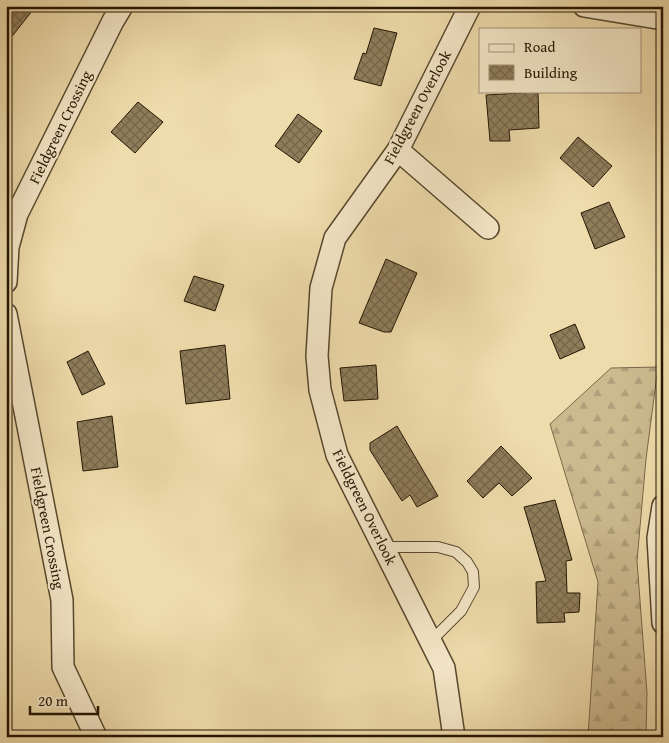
<svg xmlns="http://www.w3.org/2000/svg" width="669" height="743" viewBox="0 0 669 743" font-family="'Gentium Book Plus',serif">
<defs>
<pattern id="forest-firs" width="22" height="20" patternUnits="userSpaceOnUse" patternTransform="scale(1.25)"><rect width="22" height="20" fill="#ccba8f"/><path d="M5 1l3.5 6h-7zM16 11l3.5 6h-7z" fill="#af9f7a"/></pattern>
<pattern id="building-cross-hatch" width="8" height="8" patternUnits="userSpaceOnUse" patternTransform="scale(1.25)"><rect width="8" height="8" fill="#8e7d5b"/><path d="M0 0l8 8M0 8l8-8" fill="none" stroke="#746549"/></pattern>
</defs>
<rect width="100%" height="100%" fill="#efdcac"/>
<filter id="stains"><feTurbulence type="fractalNoise" baseFrequency=".004" numOctaves="4"/><feColorMatrix values="0 0 0 0 .2 0 0 0 0 .09 0 0 0 0 .02 0 0 0 .5 -.17"/></filter>
<radialGradient id="worn" r=".72"><stop offset=".6" stop-color="#630" stop-opacity="0"/><stop offset="1" stop-color="#630" stop-opacity=".3"/></radialGradient>
<path fill="url(#forest-firs)" stroke="#786849" d="M658,367L646,459L637,561L647,693L646,737H588L598,582L550,424L611,368Z"/>
<g fill="url(#building-cross-hatch)" stroke="#241603">
<path d="M6,6H36L6,44Z"/>
<path d="M374,28L397,33L381,86L354,79L363,53L366,54Z"/>
<path d="M538,92L539,128L509,130L510,141H490L486,95Z"/>
<path d="M138,102L163,122L135,153L111,132Z"/>
<path d="M298,114L322,131L299,163L275,146Z"/>
<path d="M578,137L612,166L593,187L560,158Z"/>
<path d="M609,202L625,237L595,249L581,213Z"/>
<path d="M386,259L417,273L391,332H384L359,323Z"/>
<path d="M194,276L224,285L215,311L184,301Z"/>
<path d="M575,324L585,348L560,359L550,335Z"/>
<path d="M225,345L230,399L186,404L180,351Z"/>
<path d="M88,351L105,384L82,395L67,362Z"/>
<path d="M376,365L378,399L344,401L340,368Z"/>
<path d="M112,416L118,467L83,471L77,422Z"/>
<path d="M397,426L438,496L417,507L410,495L402,501L370,450V443Z"/>
<path d="M501,446L532,478L512,496L499,483L483,498L467,481Z"/>
<path d="M555,500L572,560L566,561L567,593H580L579,612L564,613L565,622L537,623L536,582L546,581L524,507Z"/>
</g>
<g fill="none" stroke-linecap="round" stroke-linejoin="round">
<defs>
<path id="service" d="M383,547H438L456,552L467,562L473,572L474,587L461,611L431,641"/>
<g id="minor">
<path d="M584,6L663,19"/>
<path d="M398,150L488,228"/>
<path d="M6,282L8,247L17,214L113,21L122,6"/>
<path d="M6,314L62,600L63,667L96,737"/>
<path d="M663,506L658,538L663,623"/>
<path d="M454,737L444,668L337,455L320,390L317,356L321,288L335,238L398,150L470,6"/>
</g>
</defs>
<use href="#service" stroke="#57482d" stroke-width="12"/>
<use href="#minor" stroke="#57482d" stroke-width="24"/>
<use href="#service" stroke="#f5e8c9" stroke-width="10"/>
<use href="#minor" stroke="#f5e8c9" stroke-width="21"/>
</g>
<g text-anchor="middle" dominant-baseline="central" stroke-width="4.5" stroke-linejoin="round" paint-order="stroke">
<g font-size="15" fill="#241603" stroke="#f5e8c9">
<text transform="translate(417 107) rotate(-62)">Fieldgreen Overlook</text>
<text transform="translate(60 127) rotate(-64)">Fieldgreen Crossing</text>
<text transform="translate(365 507) rotate(64)">Fieldgreen Overlook</text>
<text transform="translate(48 528) rotate(79)">Fieldgreen Crossing</text>
</g>
</g>
<rect width="669" height="743" fill="none" stroke="#efdcac" stroke-width="25"/>
<rect x="8" y="8" width="654" height="728" fill="none" stroke="#241603" stroke-width="2.5"/>
<rect x="12" y="12" width="644" height="718" fill="none" stroke="#241603"/>
<rect x="479" y="28" width="162" height="65" fill="#f5e8c9" stroke="#a1947a"/>
<rect x="489" y="44" width="25" height="8" fill="#f5e8c9" stroke="#a1947a"/>
<text x="524" y="52" font-size="15" fill="#241603">Road</text>
<rect x="489" y="65" width="25" height="15" fill="url(#building-cross-hatch)" stroke="#a1947a"/>
<text x="524" y="78" font-size="15" fill="#241603">Building</text>
<path d="M30 706v8h68v-8" fill="none" stroke="#241603" stroke-width="2.5"/>
<text x="38" y="706" font-size="15" fill="#241603" stroke="#f5e8c9" stroke-width="4" paint-order="stroke">20 m</text>
<rect width="100%" height="100%" filter="url(#stains)"/>
<rect width="100%" height="100%" fill="url(#worn)"/>
</svg>
